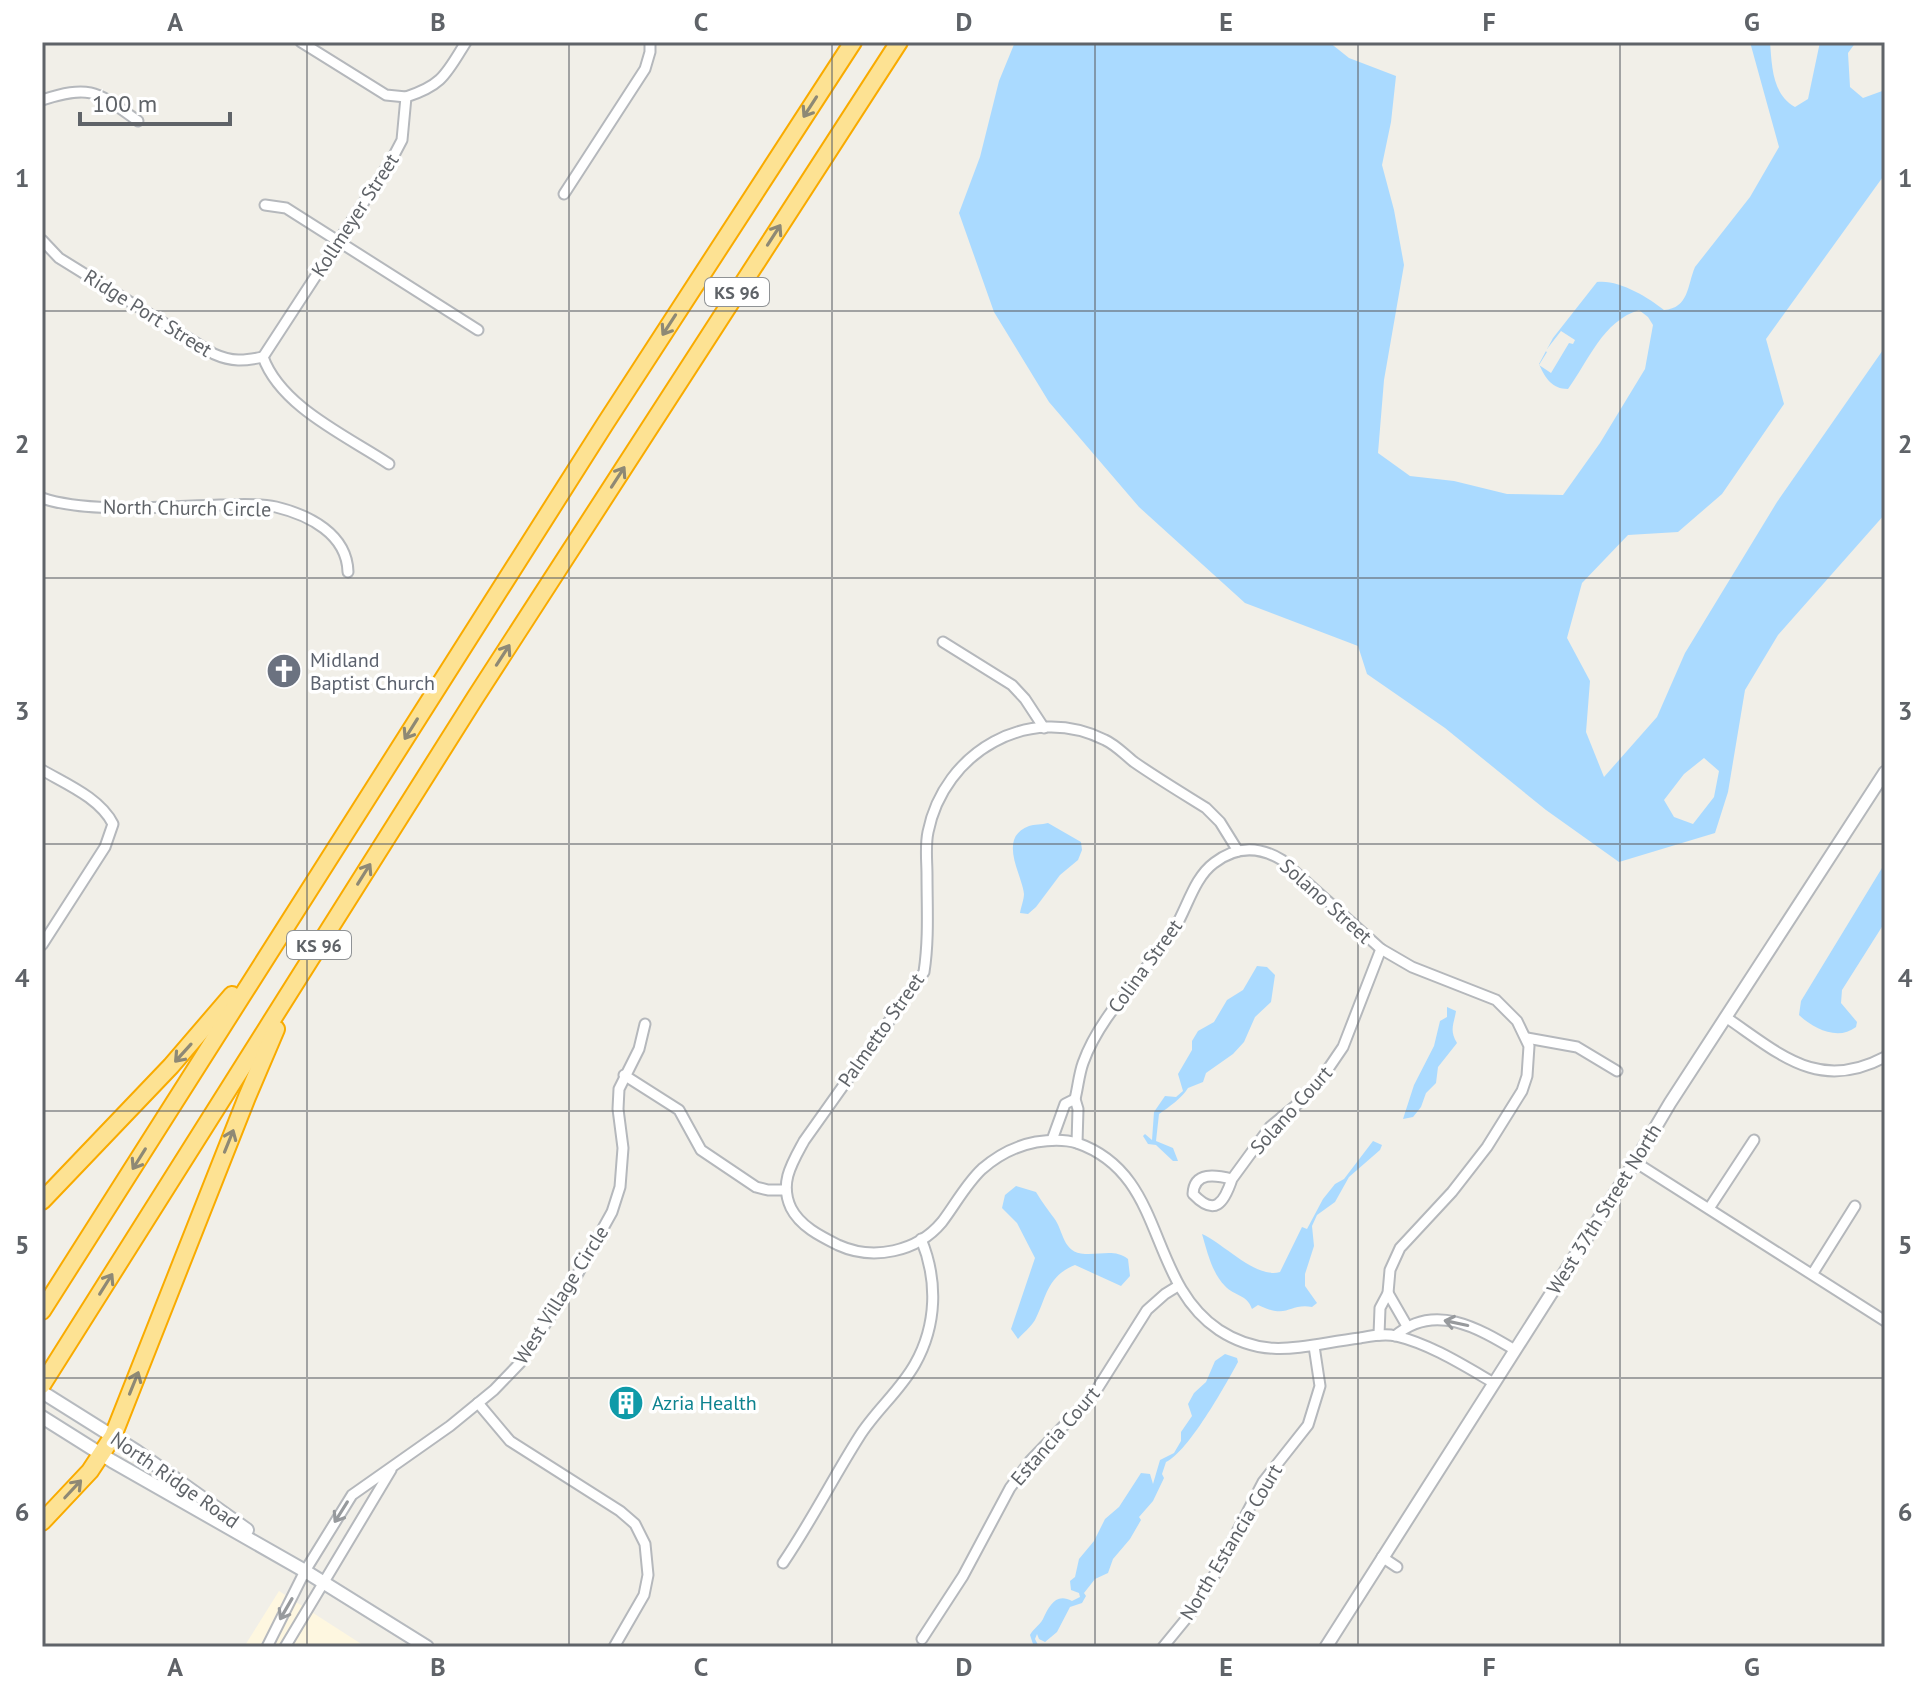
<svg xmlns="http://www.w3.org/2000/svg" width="1927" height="1689" viewBox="0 0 1927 1689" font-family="'PT Sans',sans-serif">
<rect width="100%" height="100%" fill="#f1efe8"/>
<path fill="#fef7e0" d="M279,1591L366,1647H244Z"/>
<g fill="#aadaff" fill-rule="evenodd">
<path d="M1015,42H1329L1349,58L1396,76L1391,122L1382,165L1394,210L1404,265L1384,380L1378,453L1410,476L1454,481L1507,494L1563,495L1600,443L1645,369L1653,325L1648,317L1639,310C1603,321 1589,360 1568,389C1552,389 1545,378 1539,364L1553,338L1597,282C1618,279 1648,297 1664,310C1689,308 1687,286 1695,267L1750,197L1779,147L1750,42H1770C1772,66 1772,94 1795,107L1808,99L1820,42H1856L1848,53L1850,87L1863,98L1885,90V174L1766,339L1784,404L1722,494L1678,532L1628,535L1582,583L1567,638L1590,681L1586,732L1604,777L1657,717L1685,653L1777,502L1885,347V514L1778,635L1745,690L1728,792L1715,833L1619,862L1546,810L1445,728L1367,674L1358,646L1245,603L1139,507L1049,402L994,312L959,213L980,157L999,81ZM1704,758L1719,771L1714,797L1693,824L1674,817L1664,800L1684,774Z"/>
<path d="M1048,823L1081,842L1082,850L1078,860L1060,875L1036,907L1028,914L1020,913C1021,907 1024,899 1024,894C1022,874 997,838 1029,826C1034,824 1042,825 1048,823Z"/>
<path d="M1885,863V922L1842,990L1841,1003L1857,1022L1856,1027C1838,1041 1814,1029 1799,1015L1801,1001Z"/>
<path d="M1257,966L1267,967L1275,975L1271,1002L1255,1017L1244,1042L1233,1054L1206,1073L1203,1082L1188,1088C1182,1098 1169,1107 1159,1114L1156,1141L1173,1148L1178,1161H1173L1156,1145L1148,1144L1143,1136L1145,1134L1152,1140L1154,1112L1165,1096L1176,1097L1183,1091L1178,1074L1192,1050V1041L1198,1031L1214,1022L1227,1000L1243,990Z"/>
<path d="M1447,1007L1456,1011C1454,1024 1449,1030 1457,1043L1438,1067L1436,1083L1426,1093L1421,1107L1413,1117L1403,1119L1414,1085L1434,1046L1440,1021L1447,1017Z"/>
<path d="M1373,1141L1382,1145L1380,1150L1349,1177L1335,1202L1317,1215L1312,1226L1314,1246L1305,1274V1286L1317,1303L1312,1307C1288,1303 1289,1320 1258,1305L1252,1309C1247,1294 1234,1296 1225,1286C1212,1273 1207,1251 1202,1234C1223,1243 1256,1279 1280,1272L1302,1227L1307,1229L1323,1199L1335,1184L1344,1179Z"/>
<path d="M1016,1186L1036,1192C1042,1202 1048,1210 1054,1218C1064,1231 1062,1253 1085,1254C1101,1255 1115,1249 1128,1259L1130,1276L1121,1286L1075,1265C1046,1277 1047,1297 1035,1320C1031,1327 1023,1333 1018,1339L1011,1329L1035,1258L1017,1223L1002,1208L1005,1195Z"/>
<path d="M1225,1354L1237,1358L1238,1362C1225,1386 1188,1452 1166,1462L1162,1474L1164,1478L1153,1501L1139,1517L1141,1520L1130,1539L1113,1559L1108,1573L1095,1579L1084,1593L1086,1596L1082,1603L1070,1607L1057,1632L1045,1642L1039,1639L1037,1634L1035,1639L1039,1647H1034L1030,1635C1034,1628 1039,1626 1043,1619C1049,1606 1056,1592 1072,1601L1080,1597L1079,1593L1071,1590L1070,1581L1075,1577L1079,1559L1094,1541L1105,1519L1119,1507L1141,1473L1150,1474L1153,1484L1160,1460L1174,1453L1181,1441V1432L1192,1416L1188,1404L1194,1393L1206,1382L1215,1361Z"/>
</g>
<path fill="#f1efe8" d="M1561,331L1575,340L1573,344L1569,343L1551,373L1539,365L1547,352L1542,349H1547Z"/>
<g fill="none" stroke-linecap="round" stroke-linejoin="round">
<defs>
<g id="minor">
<path d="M301,42L386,95L406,97"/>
<path d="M42,100C92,84 97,92 138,121"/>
<path d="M564,194L645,69L650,52V42"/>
<path d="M265,205L286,208L478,330"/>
<path d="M42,240L59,258L214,354C232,362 244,361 263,357"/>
<path d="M263,357L392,159L402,140L406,97C443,85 446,74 466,42"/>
<path d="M263,357C281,407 347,436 389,464"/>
<path d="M42,498C88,514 170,506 220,505C239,505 258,503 276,507C309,515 347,534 348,572"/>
<path d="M943,642L1012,685L1025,699L1044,728"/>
<path d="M42,770C66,784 100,798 113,824L105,847L42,945"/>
<path d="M1238,851L1220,822L1206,808C1182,793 1157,778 1134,762C1125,755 1116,745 1105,740C1029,702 944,752 928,832C925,846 927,861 927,875C927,908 929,939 924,972L804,1141C792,1163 779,1183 791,1208C800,1226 820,1236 838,1245C873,1261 917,1252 942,1222C955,1205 966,1184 982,1169C998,1155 1015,1146 1036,1142C1049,1140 1064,1139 1077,1143C1167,1174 1146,1281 1219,1330C1268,1362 1307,1344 1360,1338C1371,1336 1384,1333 1396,1336C1430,1344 1463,1365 1494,1383"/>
<path d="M1727,1018C1781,1055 1819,1092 1885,1057"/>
<path d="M1527,1038L1577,1047L1617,1071"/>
<path d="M624,1075L679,1110L701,1150L756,1187L768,1190H786"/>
<path d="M1075,1099C1078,1087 1079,1074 1083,1063C1102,1010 1148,973 1176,926C1188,905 1195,877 1214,863C1236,846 1259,846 1282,860L1381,949L1412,967L1496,1000L1517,1021L1529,1046L1527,1076L1522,1091L1487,1147L1452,1192L1400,1248L1390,1270L1388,1293L1380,1308L1379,1335"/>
<path d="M1052,1140L1065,1104L1075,1099L1078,1109L1077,1143"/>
<path d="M1635,1162L1885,1321"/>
<path d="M1232,1179C1224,1203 1215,1217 1193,1194C1194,1171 1216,1175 1232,1179L1270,1127L1300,1102L1326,1072L1343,1047L1381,949"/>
<path d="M1710,1207L1754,1140"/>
<path d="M1813,1273L1855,1206"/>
<path d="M1388,1293L1407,1326"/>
<path d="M1395,1336C1434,1302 1478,1328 1515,1350"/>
<path d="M478,1403L510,1441L620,1511L635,1524L645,1544L648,1575L644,1595L614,1647"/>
<path d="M1382,1557L1397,1567"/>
<path d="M783,1563C811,1522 833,1478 859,1437C875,1411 900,1391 915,1364C937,1325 938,1280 921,1239"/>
<path d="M922,1639L963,1576L1010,1488L1030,1461L1094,1394L1147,1310L1165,1294L1178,1286"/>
<path d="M267,1647L305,1571L352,1495L450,1426L494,1390L520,1363L576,1277L612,1212L620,1187L623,1148L618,1109L619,1089L639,1049L645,1024"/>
<path d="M285,1647L391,1470"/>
<path d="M1163,1647L1190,1614L1215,1574L1263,1482L1308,1425L1320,1386L1314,1346"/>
</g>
<path id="tertiary" d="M1326,1647L1635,1162L1670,1103L1885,772"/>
<g id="secondary">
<path d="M42,1392L136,1451L247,1530"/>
<path d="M42,1417L112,1461L305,1571L427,1647"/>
</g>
<g id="motorway">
<path d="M42,1201L171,1066L232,995"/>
<path d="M42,1311L605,424L853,42"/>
<path d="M42,1385L475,698L899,42"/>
<path d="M42,1522L90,1471L113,1436L247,1097L276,1029"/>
</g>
</defs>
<use href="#minor" stroke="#b5b8bc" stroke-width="13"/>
<use href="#tertiary" stroke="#b5b8bc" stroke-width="15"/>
<use href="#secondary" stroke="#b6babf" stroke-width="16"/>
<use href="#motorway" stroke="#f9ab00" stroke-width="20"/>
<use href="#minor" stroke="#fff" stroke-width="9"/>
<use href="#tertiary" stroke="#fff" stroke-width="11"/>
<use href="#secondary" stroke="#fff" stroke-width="12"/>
<use href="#motorway" stroke="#fde293" stroke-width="16"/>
</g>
<defs><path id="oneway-shaft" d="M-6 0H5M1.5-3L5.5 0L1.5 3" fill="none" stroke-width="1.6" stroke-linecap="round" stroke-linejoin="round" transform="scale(2)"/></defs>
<g stroke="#8e8975">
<use href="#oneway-shaft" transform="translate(810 107) rotate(123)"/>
<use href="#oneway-shaft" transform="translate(774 235) rotate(-57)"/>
<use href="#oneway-shaft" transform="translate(669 325) rotate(123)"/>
<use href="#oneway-shaft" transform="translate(618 477) rotate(-57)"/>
<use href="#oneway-shaft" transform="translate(503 655) rotate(-57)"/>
<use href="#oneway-shaft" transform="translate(411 729) rotate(122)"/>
<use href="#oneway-shaft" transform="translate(364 874) rotate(-58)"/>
<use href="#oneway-shaft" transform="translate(183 1053) rotate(132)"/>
<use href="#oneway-shaft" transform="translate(229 1141) rotate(-68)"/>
<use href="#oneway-shaft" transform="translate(139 1159) rotate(122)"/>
<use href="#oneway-shaft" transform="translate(106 1284) rotate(-58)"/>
<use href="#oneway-shaft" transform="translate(134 1383) rotate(-68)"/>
<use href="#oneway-shaft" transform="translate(73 1489) rotate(-47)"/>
</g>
<g stroke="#979a9d">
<use href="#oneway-shaft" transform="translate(1456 1323) rotate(-168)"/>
<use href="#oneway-shaft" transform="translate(341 1512) rotate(122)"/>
<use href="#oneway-shaft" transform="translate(286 1609) rotate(120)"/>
</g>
<path fill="none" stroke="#5f6368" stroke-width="2" stroke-opacity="0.55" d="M307,42V1647M569,42V1647M832,42V1647M1095,42V1647M1358,42V1647M1620,42V1647M42,311H1885M42,578H1885M42,844H1885M42,1111H1885M42,1378H1885"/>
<defs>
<symbol id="church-disc" viewBox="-11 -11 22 22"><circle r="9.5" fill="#6b7280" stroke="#fff"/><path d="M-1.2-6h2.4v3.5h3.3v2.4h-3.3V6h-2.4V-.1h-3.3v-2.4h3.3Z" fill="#fff"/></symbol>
<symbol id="building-disc" viewBox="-11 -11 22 22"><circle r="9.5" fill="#0f9aa8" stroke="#fff"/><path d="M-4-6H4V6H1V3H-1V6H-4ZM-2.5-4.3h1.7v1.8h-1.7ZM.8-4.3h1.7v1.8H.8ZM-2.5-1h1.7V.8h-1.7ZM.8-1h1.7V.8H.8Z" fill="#fff"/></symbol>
</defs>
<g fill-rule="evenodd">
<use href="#church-disc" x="264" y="651" width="40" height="40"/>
<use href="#building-disc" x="606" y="1383" width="40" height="40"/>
</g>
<g text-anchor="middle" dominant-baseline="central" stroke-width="7" stroke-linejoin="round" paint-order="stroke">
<g fill="#fff" stroke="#8f9295" stroke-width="2">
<rect x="705" y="278" width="64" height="28" rx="6"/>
<rect x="287" y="931" width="64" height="28" rx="6"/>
</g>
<g font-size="18" font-weight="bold" fill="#5f6368">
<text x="737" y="292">KS 96</text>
<text x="319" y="945">KS 96</text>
</g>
<g font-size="20" fill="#5f6368" stroke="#fff">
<text transform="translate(355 215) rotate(-57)">Kollmeyer Street</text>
<text transform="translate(148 313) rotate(32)">Ridge Port Street</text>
<text transform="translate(187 508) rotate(1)">North Church Circle</text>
<text transform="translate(1326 901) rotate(42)">Solano Street</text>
<text transform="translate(1145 966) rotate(-54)">Colina Street</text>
<text transform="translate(881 1030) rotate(-55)">Palmetto Street</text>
<text transform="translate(1291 1110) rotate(-48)">Solano Court</text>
<text transform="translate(1604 1209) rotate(-58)">West 37th Street North</text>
<text transform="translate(561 1295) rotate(-58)">West Village Circle</text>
<text transform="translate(1055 1436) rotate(-49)">Estancia Court</text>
<text transform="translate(175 1480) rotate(35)">North Ridge Road</text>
<text transform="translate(1231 1542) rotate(-59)">North Estancia Court</text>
</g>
<g font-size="20" fill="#5b616d" stroke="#fff" text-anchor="start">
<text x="310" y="660">Midland<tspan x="310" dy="23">Baptist Church</tspan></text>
</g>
<g font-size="20" fill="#0d838f" stroke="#fff" text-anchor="start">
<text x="652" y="1403">Azria Health</text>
</g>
</g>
<rect width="1927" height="1689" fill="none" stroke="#ffffff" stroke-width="88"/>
<path d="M80 112v12h150v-12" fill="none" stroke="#5f6368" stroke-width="4"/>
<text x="92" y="112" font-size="24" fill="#5f6368" stroke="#ffffff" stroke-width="6" paint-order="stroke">100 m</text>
<rect x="44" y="44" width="1839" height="1601" fill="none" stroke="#5f6368" stroke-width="3"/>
<g font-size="26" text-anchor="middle" font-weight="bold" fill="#5f6368">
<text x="175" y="31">A</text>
<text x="438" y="31">B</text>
<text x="701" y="31">C</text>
<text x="964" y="31">D</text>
<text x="1226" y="31">E</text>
<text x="1489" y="31">F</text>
<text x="1752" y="31">G</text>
<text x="22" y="187">1</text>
<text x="1905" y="187">1</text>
<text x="22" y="453">2</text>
<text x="1905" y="453">2</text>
<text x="22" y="720">3</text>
<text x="1905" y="720">3</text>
<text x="22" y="987">4</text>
<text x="1905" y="987">4</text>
<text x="22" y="1254">5</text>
<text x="1905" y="1254">5</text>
<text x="22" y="1521">6</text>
<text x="1905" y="1521">6</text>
<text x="175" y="1676">A</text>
<text x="438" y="1676">B</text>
<text x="701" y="1676">C</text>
<text x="964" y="1676">D</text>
<text x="1226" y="1676">E</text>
<text x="1489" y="1676">F</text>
<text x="1752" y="1676">G</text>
</g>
</svg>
